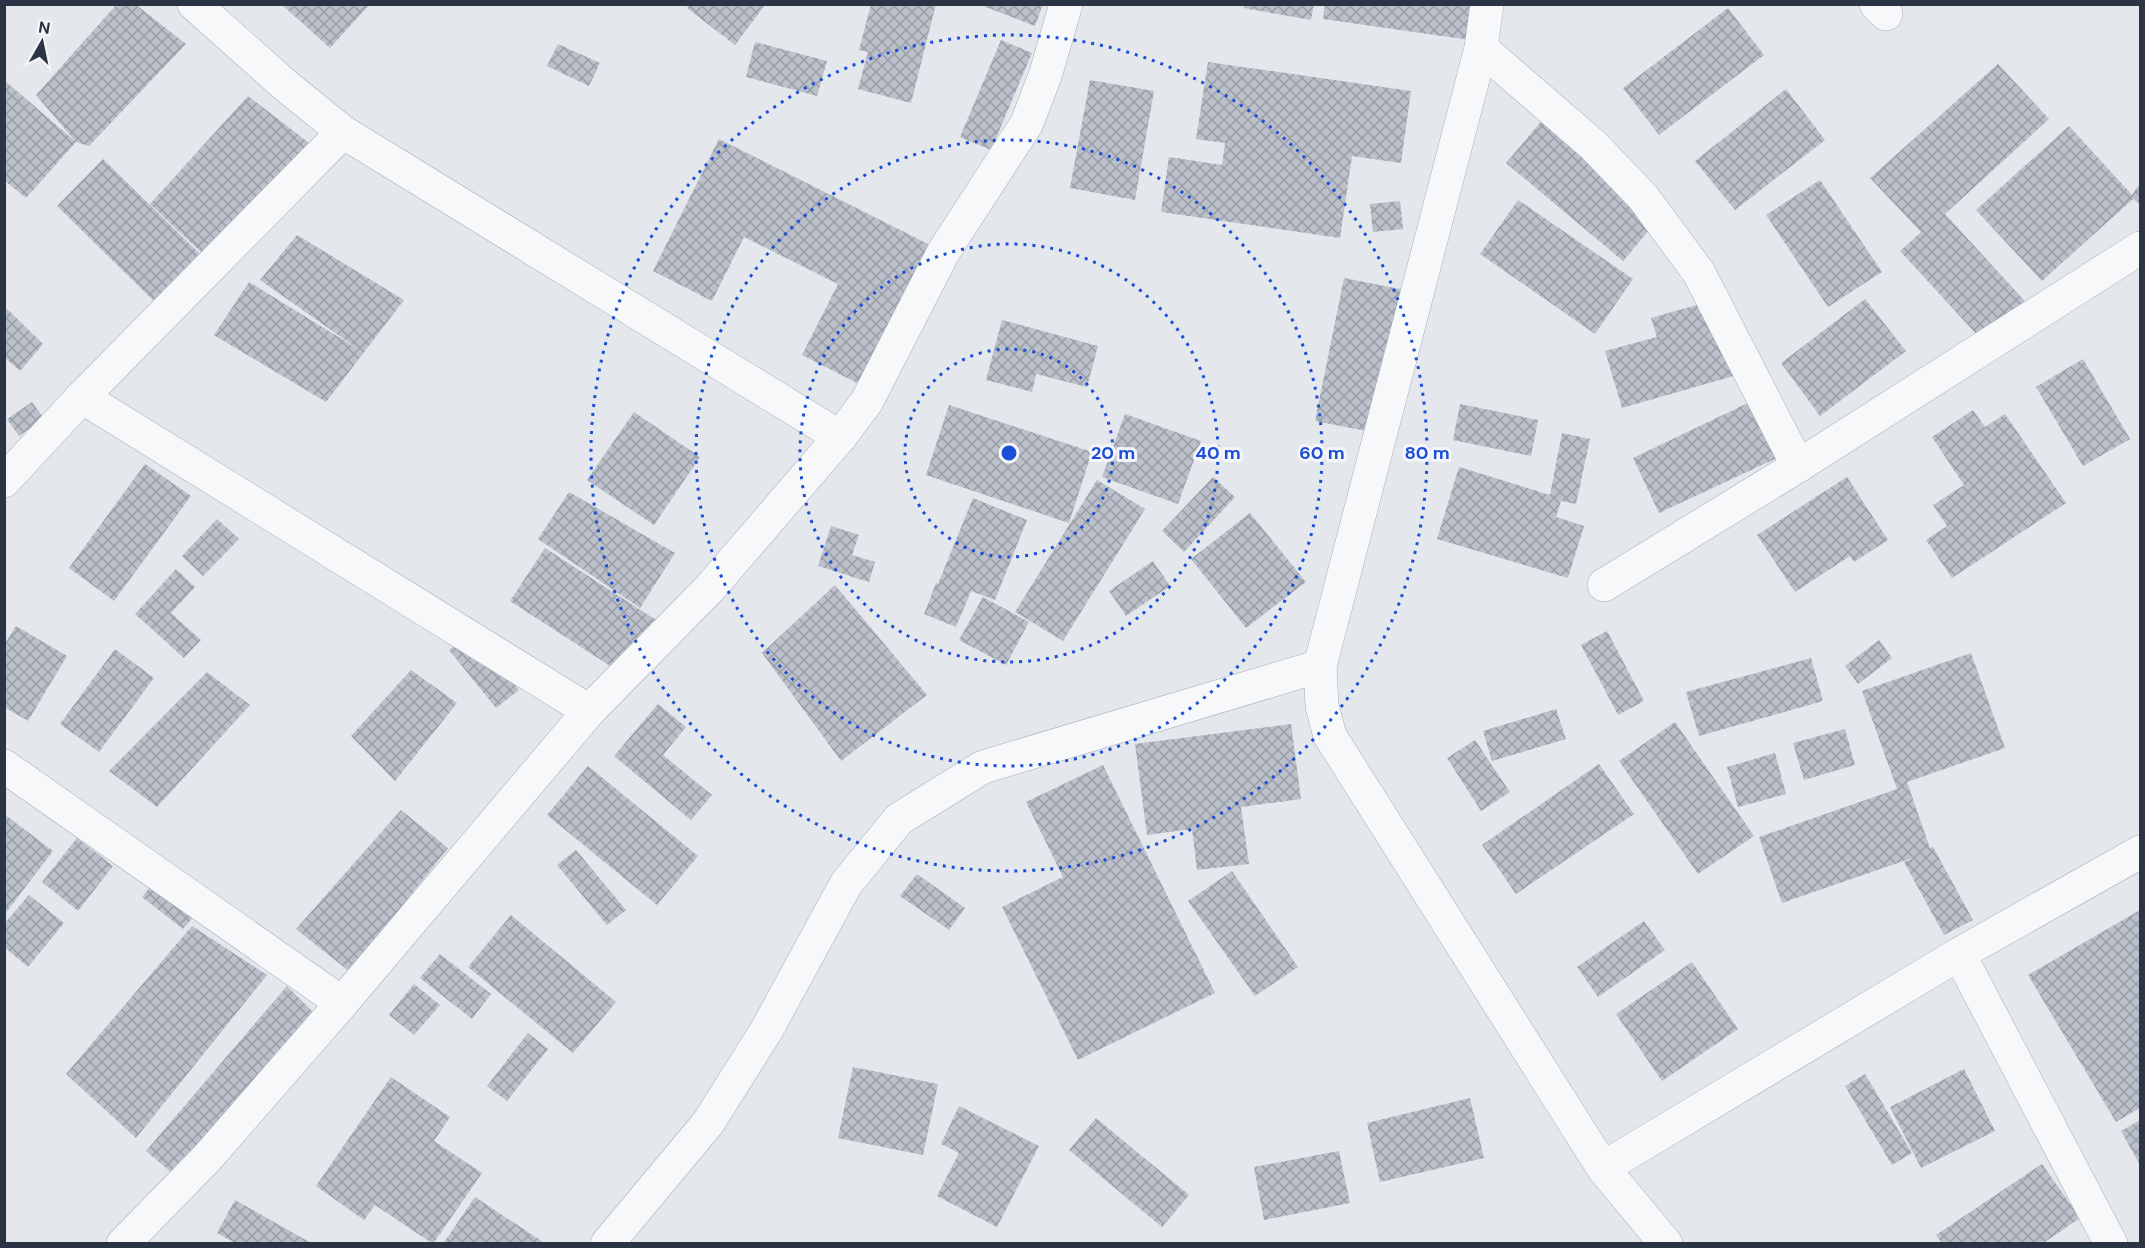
<svg xmlns="http://www.w3.org/2000/svg" width="2145" height="1248" viewBox="0 0 2145 1248" font-family="'DM Sans',sans-serif">
<defs>
<pattern id="building-cross-hatch" width="8" height="8" patternUnits="userSpaceOnUse" patternTransform="scale(1.5)"><rect width="8" height="8" fill="#bbc0ca"/><path d="M0 0l8 8M0 8l8-8" fill="none" stroke="#989da6"/></pattern>
</defs>
<rect width="100%" height="100%" fill="#e4e7ec"/>
<g fill="url(#building-cross-hatch)">
<path d="M117,4H135L186,44L89,146L76,142L26,198L4,180V80L76,142L36,95Z"/>
<path d="M281,4H370L330,48Z"/>
<path d="M871,4H936L911,103L858,89L868,52L859,50Z"/>
<path d="M978,4H1043L1035,26Z"/>
<path d="M1245,4H1314L1311,20L1244,8Z"/>
<path d="M1325,4H1482L1477,41L1323,19Z"/>
<path d="M690,5H765L735,45L687,8Z"/>
<path d="M1728,8L1764,55L1659,135L1623,88Z"/>
<path d="M1001,40L1032,53L991,150L960,137Z"/>
<path d="M755,42L827,61L817,96L746,77Z"/>
<path d="M558,44L600,63L589,86L547,66Z"/>
<path d="M1208,62L1411,91L1401,163L1352,156L1340,238L1161,212L1169,157L1222,165L1225,143L1196,139Z"/>
<path d="M1998,64L2049,119L1945,214L2035,312L1992,351L1900,251L1921,232L1870,178Z"/>
<path d="M1090,80L1154,91L1135,200L1070,188Z"/>
<path d="M1786,89L1825,140L1735,210L1695,161Z"/>
<path d="M248,96L309,143L203,254L150,204Z"/>
<path d="M1545,117L1662,215L1623,261L1506,163Z"/>
<path d="M2069,126L2132,195L2140,183V204L2133,199L2042,281L1976,210Z"/>
<path d="M719,139L938,249L867,388L802,355L838,284L744,237L712,301L653,271Z"/>
<path d="M103,159L205,259L159,306L57,206Z"/>
<path d="M1820,180L1882,272L1828,307L1766,215Z"/>
<path d="M1518,200L1633,279L1595,334L1480,254Z"/>
<path d="M1400,201L1403,229L1373,232L1370,204Z"/>
<path d="M297,235L404,300L326,402L214,335L249,282L358,349L260,280Z"/>
<path d="M1344,278L1410,291L1382,434L1315,421Z"/>
<path d="M1865,299L1906,351L1820,416L1781,363Z"/>
<path d="M1714,300L1737,375L1622,408L1605,351L1657,337L1651,318Z"/>
<path d="M4,306L43,344L20,371L4,357Z"/>
<path d="M1002,320L1098,346L1087,387L1036,374L1032,392L986,380Z"/>
<path d="M2083,359L2130,439L2083,466L2036,387Z"/>
<path d="M1752,401L1779,457L1659,513L1633,458Z"/>
<path d="M32,402L44,419L19,436L7,419Z"/>
<path d="M1460,404L1538,420L1531,456L1453,440Z"/>
<path d="M949,405L1092,452L1069,523L926,475Z"/>
<path d="M1973,410L1985,427L2005,414L2066,503L1952,578L1926,540L1947,526L1933,505L1964,485L1932,437Z"/>
<path d="M634,412L700,457L654,525L587,480Z"/>
<path d="M1125,414L1201,441L1178,504L1102,477Z"/>
<path d="M1562,433L1590,439L1576,504L1561,501L1556,517L1584,526L1568,578L1437,539L1459,467L1550,495Z"/>
<path d="M145,464L191,496L114,601L69,568Z"/>
<path d="M1213,477L1235,497L1184,552L1162,531Z"/>
<path d="M1847,477L1888,540L1854,562L1850,556L1795,592L1757,535Z"/>
<path d="M1097,480L1145,509L1063,641L1015,612Z"/>
<path d="M569,492L675,553L640,608L538,539Z"/>
<path d="M973,498L1027,520L995,600L971,591L956,627L924,614L936,583L938,584Z"/>
<path d="M1250,513L1306,582L1246,628L1191,559Z"/>
<path d="M217,519L239,539L203,576L182,556Z"/>
<path d="M831,526L859,535L852,555L875,562L869,582L818,566Z"/>
<path d="M545,548L656,620L621,673L510,601Z"/>
<path d="M1153,561L1170,586L1126,616L1109,591Z"/>
<path d="M176,569L195,587L171,613L201,640L184,658L135,614Z"/>
<path d="M835,585L927,695L841,761L762,653Z"/>
<path d="M983,597L1029,622L1006,665L959,640Z"/>
<path d="M16,626L67,656L28,721L4,707V645Z"/>
<path d="M1607,631L1644,701L1618,715L1581,645Z"/>
<path d="M472,632L519,690L496,708L449,650Z"/>
<path d="M1879,640L1892,658L1858,684L1845,666Z"/>
<path d="M115,649L154,678L99,752L60,724Z"/>
<path d="M1971,653L2005,748L1907,782L1930,848L1933,847L1973,920L1944,935L1904,862L1915,857L1782,903L1759,837L1897,789L1862,691Z"/>
<path d="M1811,658L1823,701L1699,736L1686,692Z"/>
<path d="M411,670L457,703L395,781L351,736Z"/>
<path d="M207,672L250,705L157,807L109,771Z"/>
<path d="M658,704L686,727L663,755L712,795L691,820L614,756Z"/>
<path d="M1556,709L1566,739L1492,761L1483,731Z"/>
<path d="M1675,722L1754,836L1698,874L1619,761Z"/>
<path d="M1291,724L1301,799L1241,807L1249,864L1197,870L1192,829L1147,835L1135,744Z"/>
<path d="M1845,729L1855,765L1804,780L1793,743Z"/>
<path d="M1475,740L1510,792L1481,811L1447,758Z"/>
<path d="M1775,753L1786,794L1738,807L1727,767Z"/>
<path d="M1599,764L1634,814L1516,894L1482,845Z"/>
<path d="M1103,765L1215,993L1078,1060L1002,907L1063,877L1026,802Z"/>
<path d="M588,766L698,856L657,905L547,815Z"/>
<path d="M401,810L448,848L350,972L296,929Z"/>
<path d="M4,814L53,851L4,915Z"/>
<path d="M77,838L113,866L78,911L42,882Z"/>
<path d="M576,850L626,910L607,925L557,865Z"/>
<path d="M1232,871L1298,967L1255,996L1188,901Z"/>
<path d="M917,874L965,908L949,930L900,896Z"/>
<path d="M160,875L201,908L183,929L142,897Z"/>
<path d="M29,895L64,923L28,967L4,947V924Z"/>
<path d="M2140,910V1108L2116,1122L2028,975Z"/>
<path d="M511,915L616,1002L573,1053L468,967Z"/>
<path d="M1644,921L1665,950L1598,997L1577,967Z"/>
<path d="M192,926L267,975L136,1138L66,1074Z"/>
<path d="M440,954L491,994L472,1019L420,978Z"/>
<path d="M1692,962L1738,1029L1662,1081L1616,1014Z"/>
<path d="M414,984L440,1005L414,1035L389,1015Z"/>
<path d="M287,986L313,1012L172,1173L146,1151Z"/>
<path d="M528,1033L548,1049L507,1101L487,1086Z"/>
<path d="M853,1067L938,1084L923,1155L838,1138Z"/>
<path d="M1964,1069L1995,1131L1921,1168L1890,1107Z"/>
<path d="M1865,1074L1912,1153L1892,1165L1845,1086Z"/>
<path d="M391,1077L450,1117L434,1141L482,1173L433,1244L375,1205L364,1220L316,1186Z"/>
<path d="M1470,1098L1484,1158L1380,1182L1367,1123Z"/>
<path d="M959,1106L1039,1146L997,1227L937,1196L959,1153L941,1144Z"/>
<path d="M1096,1118L1189,1195L1162,1227L1069,1150Z"/>
<path d="M2140,1120V1165L2121,1131Z"/>
<path d="M1339,1151L1350,1203L1264,1220L1254,1167Z"/>
<path d="M2042,1164L2080,1218L2042,1244H1942L1936,1235Z"/>
<path d="M475,1197L546,1244H443Z"/>
<path d="M235,1200L313,1244H237L217,1233Z"/>
</g>
<g fill="none" stroke-linecap="round" stroke-linejoin="round">
<defs>
<g id="minor">
<path d="M194,4L285,85L343,132L840,437"/>
<path d="M1487,4L1481,48L1320,666L1322,706L1330,736L1603,1168L1666,1244"/>
<path d="M1876,4L1886,14"/>
<path d="M1481,48L1593,145L1643,197L1699,273L1798,466"/>
<path d="M82,397L589,711"/>
<path d="M4,481L82,397L343,132"/>
<path d="M1604,585L1798,466L2140,248"/>
<path d="M4,766L342,1003"/>
<path d="M1959,954L2111,1244"/>
<path d="M1603,1168L1959,954L2140,852"/>
<path d="M123,1244L208,1157L342,1003L589,711L710,588L840,437L867,401L944,251L1027,123L1046,73L1066,4"/>
<path d="M607,1244L708,1123L766,1031L846,884L899,819L983,767L1320,666"/>
</g>
</defs>
<use href="#minor" stroke="#a9aeb7" stroke-width="34"/>
<use href="#minor" stroke="#f7f8fa" stroke-width="33"/>
</g>
<g fill="none" stroke="#1d4ed8" stroke-width="3" stroke-dasharray="3 6">
<circle cx="1009" cy="453" r="104"/>
<circle cx="1009" cy="453" r="209"/>
<circle cx="1009" cy="453" r="313"/>
<circle cx="1009" cy="453" r="418"/>
</g>
<circle cx="1009" cy="453" r="9" fill="#1d4ed8" stroke="#f4f6f9" stroke-width="3"/>
<g font-size="18" text-anchor="middle" font-weight="bold" fill="#1d4ed8" stroke="#f4f6f9" stroke-width="6" stroke-linejoin="round" paint-order="stroke">
<text x="1113" y="459">20 m</text>
<text x="1218" y="459">40 m</text>
<text x="1322" y="459">60 m</text>
<text x="1427" y="459">80 m</text>
</g>
<rect width="2145" height="1248" fill="none" stroke="#2b3445" stroke-width="12"/>
<g transform="translate(42 42) rotate(9)" stroke="#f4f6f9" stroke-width="4.5" paint-order="stroke">
<path d="M0-4.5L10 22L0 15L-10 22Z" fill="#2b3445"/>
<text y="-9" font-size="16" font-weight="bold" text-anchor="middle" fill="#2b3445">N</text>
</g>
</svg>
